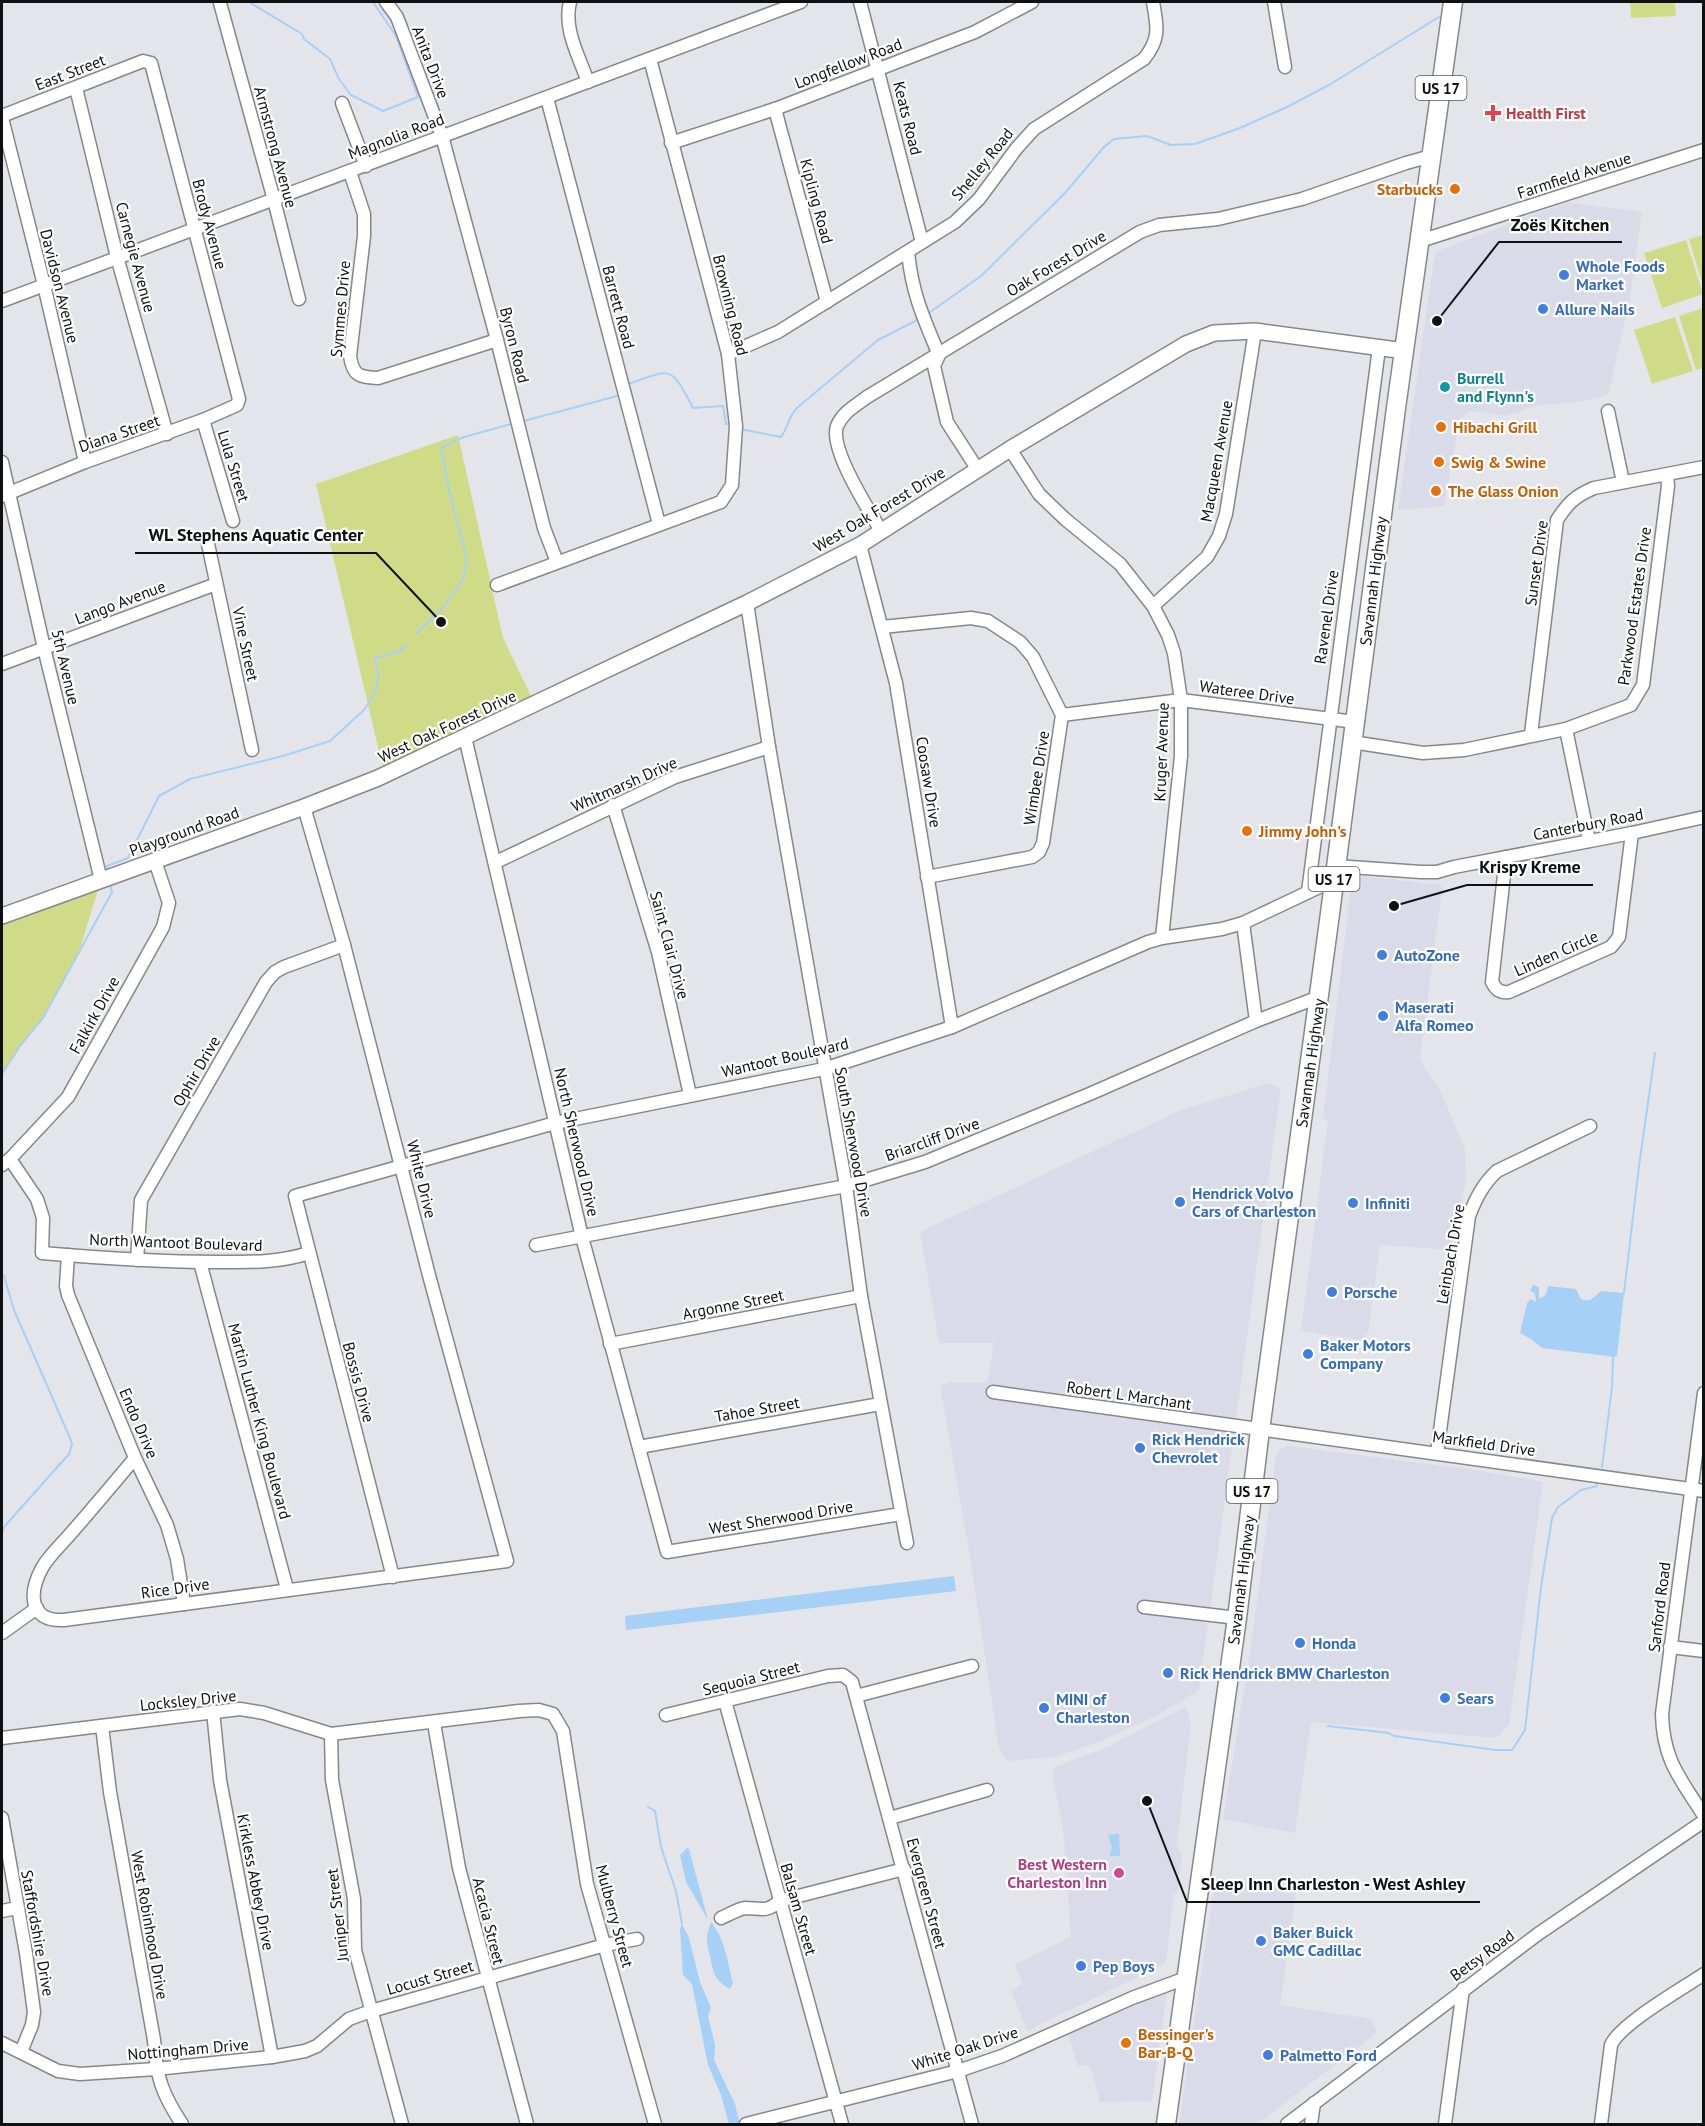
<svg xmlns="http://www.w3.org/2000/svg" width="1705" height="2126" viewBox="0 0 1705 2126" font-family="'PT Sans',sans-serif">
<rect width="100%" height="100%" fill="#e4e5eb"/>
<g fill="#d9dbe9">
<path d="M1567,202L1642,212L1629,304L1609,392L1603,396L1579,402L1530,406L1523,411L1505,416L1474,411L1467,413L1460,419L1444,506L1398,510L1435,252Z"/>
<path d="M1354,875L1441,885L1442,890L1420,1056L1423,1066L1439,1087L1465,1149L1466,1181L1451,1250L1380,1245L1368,1333L1361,1340L1301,1331L1328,1120L1323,1118L1352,879Z"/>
<path d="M1269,1083L1281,1088L1199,1690L1156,1716L1096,1743L1055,1757L1008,1761L999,1750L971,1563L940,1386L951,1382L987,1383L994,1343H939L920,1232L1179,1111Z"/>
<path d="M1289,1446L1482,1471L1543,1482L1509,1725L1496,1738L1311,1722L1295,1833L1223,1819L1251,1647L1276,1455L1282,1448Z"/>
<path d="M1186,1706L1191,1725L1177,1843L1182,1856L1177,1893L1174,1894L1166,1963L1027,2031L1011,1991L1023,1983L1015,1965L1071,1937L1063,1828L1053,1780V1768L1108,1747Z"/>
<path d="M1215,1880L1288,1886L1296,1893L1280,2005L1372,2019L1377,2033L1257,2124H1179Z"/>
<path d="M1167,1992L1152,2101L1100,2102L1090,2066H1078L1068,2034Z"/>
</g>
<g fill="#d0db88">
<path d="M1630,2H1675L1676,16L1631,18Z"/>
<path d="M1703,235H1704L1703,286L1689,239Z"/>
<path d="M1686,240L1703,294L1662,308L1644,253Z"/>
<path d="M1703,308V368L1696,370L1679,316Z"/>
<path d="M1675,317L1693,371L1652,384L1634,330Z"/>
<path d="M458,435L503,638L533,700L383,768L316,484Z"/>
<path d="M101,880L80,949L43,1018L20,1046L2,1074V916Z"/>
</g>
<g fill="#a6d0f6">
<path d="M1533,1285L1539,1287V1298C1546,1297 1547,1293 1548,1286L1576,1289L1581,1299C1590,1303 1594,1297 1601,1291L1624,1293L1617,1356L1615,1357L1542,1348L1531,1339L1520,1333L1527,1303L1531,1299L1536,1302L1535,1294L1530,1290Z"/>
<path d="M954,1576L956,1591L626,1630L625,1616Z"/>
<path d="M1119,1834L1120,1856H1110L1112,1847L1108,1835Z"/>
<path d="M687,1848L689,1849L708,1920L686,1882L680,1855Z"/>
<path d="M711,1922C725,1939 728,1963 733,1983L730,1989C716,1981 714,1976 711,1961C708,1944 704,1941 711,1922Z"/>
<path d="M682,1924L689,1938L700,1982L711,2008L708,2016L715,2045L714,2060L735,2104L740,2124H729L721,2095L708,2065L692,1984L683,1975L680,1929Z"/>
</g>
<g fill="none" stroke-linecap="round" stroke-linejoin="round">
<g stroke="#a6d0f6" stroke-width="2">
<path d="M249,2L302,34L304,39L330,59L339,79L351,95L383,111L418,97L396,36L373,2"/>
<path d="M926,315L981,276L1065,193L1104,147L1114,139L1147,136L1171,145L1195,144L1240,128L1287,107L1329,85L1439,17"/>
<path d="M628,384C672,369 670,364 693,408L723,406L726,424H729"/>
<path d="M524,421L617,396L619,394"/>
<path d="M740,429L781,437C789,426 787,418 798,407L878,340L919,319"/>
<path d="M416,634L444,606L463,580L467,559L450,495L441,448L464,437L511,424"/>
<path d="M108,870L107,866L128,858L159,796L190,779L283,756L330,741L364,710L376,691L378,674L375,658L399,652L407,644"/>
<path d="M2,1074L20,1046L43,1018L112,892L110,884"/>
<path d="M1624,1293L1639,1166L1655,1053"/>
<path d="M1602,1467L1612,1387L1613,1357"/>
<path d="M2,1533L4,1527L69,1454L72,1445L70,1438L14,1310L4,1276"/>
<path d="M1328,1726L1389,1733L1394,1736L1496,1750H1512L1525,1730L1541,1587L1552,1518L1558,1507L1581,1490L1597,1486V1484"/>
<path d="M648,1807L655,1811L661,1847L676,1891L682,1924"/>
</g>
<defs>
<g id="minor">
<path d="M386,2L397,17L442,136L497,340L544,528L557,562"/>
<path d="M570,2C563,29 579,56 588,82"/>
<path d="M860,2L922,242"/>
<path d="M1274,2L1285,67"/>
<path d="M220,3L274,200L299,299"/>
<path d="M76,88L117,257L167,434"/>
<path d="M547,98L659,524"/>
<path d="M342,103L366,166"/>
<path d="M775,109L827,302"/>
<path d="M2,116L143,61L151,63L239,399L237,405L203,420L85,462L2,496"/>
<path d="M2,118L44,285L85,462"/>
<path d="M671,143L775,109L975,32L1032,2"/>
<path d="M350,172L364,214V236L350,356C353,376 359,377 378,378L497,340"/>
<path d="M1420,241L1704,150"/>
<path d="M908,252C912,293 923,317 939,355L934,366L947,422L978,470"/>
<path d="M2,301L801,2"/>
<path d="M728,354L778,332L955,222L979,199L1016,149L1034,129L1144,59C1161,38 1157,26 1153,2"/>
<path d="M1608,411L1623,482"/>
<path d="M203,420L233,521"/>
<path d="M1010,449L1039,494L1065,519L1120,564L1153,606L1168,635L1174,653L1181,700V756L1162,938"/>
<path d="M2,462L44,648L101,880"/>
<path d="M881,531C869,510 829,449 837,426C843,412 855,406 867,397L1140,232L1159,225L1218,219L1302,199L1406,163L1431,156"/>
<path d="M208,544L252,750"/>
<path d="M860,545L896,683L952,1027"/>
<path d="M497,585L721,502L732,485L736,426L728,354L650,59"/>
<path d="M747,603L769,747L846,1186L861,1296L907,1543"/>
<path d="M1153,606L1207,557L1219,536L1226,514L1255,331"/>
<path d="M882,627L971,618L988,621L1020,642L1033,657L1062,715L1043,843L1039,852L1032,857L927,877"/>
<path d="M2,664L216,584"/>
<path d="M1062,715L1181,700L1355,722"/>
<path d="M1566,729L1589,841"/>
<path d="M1531,734L1557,520C1568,503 1575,496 1594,488L1704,467"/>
<path d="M465,737L582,1237L667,1552L901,1514"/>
<path d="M1352,742L1423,753L1464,750L1566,729L1631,705L1643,685L1668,486L1667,475"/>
<path d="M613,805L658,952L690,1095"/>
<path d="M1506,857L1492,982C1496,990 1500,993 1509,992L1611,947L1619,937L1632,833"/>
<path d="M496,862L675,777L769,747"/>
<path d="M1336,866L1421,872H1437L1454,867L1632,833L1704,817"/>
<path d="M1308,892L1379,348"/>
<path d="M1243,923L1256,1021"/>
<path d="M10,1159L37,1199L43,1218L42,1253C101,1258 159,1262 217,1262C249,1262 278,1263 309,1253"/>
<path d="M2,1165L10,1159L68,1097L163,927L169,903L155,861"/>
<path d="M536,1245L846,1186L925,1162L1092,1093L1256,1021L1319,997"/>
<path d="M68,1255L66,1286L68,1295L135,1458L167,1525L177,1559L184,1604"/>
<path d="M137,1260L141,1200L266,982L275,972L284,967L344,945"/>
<path d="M200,1262L287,1589"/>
<path d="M610,1344L861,1296"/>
<path d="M993,1392L1704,1491"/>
<path d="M1704,1393L1662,1714C1663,1760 1680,1778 1704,1816"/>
<path d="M639,1447L880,1404"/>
<path d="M1437,1453L1469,1216C1476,1198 1483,1184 1497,1171L1590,1126"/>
<path d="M135,1458C114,1483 93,1508 72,1532C62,1544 49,1555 42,1568C29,1592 28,1622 64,1620L507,1561L430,1279L344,945L304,807"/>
<path d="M393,1577L295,1196L555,1123L824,1069L952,1027L1148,942L1162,938L1222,929L1243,923L1334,880"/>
<path d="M1144,1607L1237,1618"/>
<path d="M2,1633L37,1608"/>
<path d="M1670,1647L1704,1651"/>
<path d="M856,1696L972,1666"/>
<path d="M725,1701L842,2124"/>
<path d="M213,1711L220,1780L272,2057"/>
<path d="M666,1715L828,1676L843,1675L852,1682L972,2124"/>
<path d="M434,1723L459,1868L527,2124"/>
<path d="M102,1726L110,1792L154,2040C156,2076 162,2094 182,2124"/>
<path d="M331,1734L332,1780L354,1899L355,1950L402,2124"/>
<path d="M2,1738L240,1709L264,1713L331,1734L519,1711L539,1710L553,1714L563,1731L587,1884L655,2124"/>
<path d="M2,1818L26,1953L34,2012L32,2025L21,2052"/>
<path d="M890,1818L987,1790"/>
<path d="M2,1911L17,1908"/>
<path d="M721,1918C728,1915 738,1909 745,1908C759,1908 768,1913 779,1901L904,1869"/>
<path d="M2,2043L58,2071L80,2074L156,2069L272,2057L305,2051L317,2046L349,2019L371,2011L605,1945L637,1939"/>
<path d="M746,2124L958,2071L1002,2056L1132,1998L1186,1978"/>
<path d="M1287,2124L1538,1934L1704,1821"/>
<path d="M1311,2124L1314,2103"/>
<path d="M1445,2124L1463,1989"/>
<path d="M1601,2124L1611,2045C1620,2024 1682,1989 1704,1974"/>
</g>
<path id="major" d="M2,916L304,807L378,778L747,603L860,545L1010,449L1186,344L1214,333L1255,331L1405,351"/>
<path id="highway" d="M1166,2124L1237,1618L1260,1430L1329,921L1396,408L1453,2"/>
</defs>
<use href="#minor" stroke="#86878d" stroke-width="15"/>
<use href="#major" stroke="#86878d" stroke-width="18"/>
<use href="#highway" stroke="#86878d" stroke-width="21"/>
<use href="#minor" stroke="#fff" stroke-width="12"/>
<use href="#major" stroke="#fff" stroke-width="15"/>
<use href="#highway" stroke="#fff" stroke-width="18"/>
</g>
<path fill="#e0444e" stroke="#fff" stroke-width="2" d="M1490 104h6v6h6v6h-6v6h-6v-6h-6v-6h6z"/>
<g fill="#e8710a" stroke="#fff" stroke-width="2">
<circle cx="1455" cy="189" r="6"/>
<circle cx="1441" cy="427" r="6"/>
<circle cx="1439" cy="462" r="6"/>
<circle cx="1436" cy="491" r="6"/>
<circle cx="1247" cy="831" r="6"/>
<circle cx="1126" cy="2043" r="6"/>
</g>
<g fill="#3f7fe0" stroke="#fff" stroke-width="2">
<circle cx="1564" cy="275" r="6"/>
<circle cx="1543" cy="309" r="6"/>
<circle cx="1382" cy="955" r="6"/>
<circle cx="1383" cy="1016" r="6"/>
<circle cx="1180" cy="1202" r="6"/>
<circle cx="1353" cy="1203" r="6"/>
<circle cx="1332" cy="1292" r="6"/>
<circle cx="1308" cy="1354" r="6"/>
<circle cx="1140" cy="1448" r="6"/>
<circle cx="1300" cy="1643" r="6"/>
<circle cx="1168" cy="1673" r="6"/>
<circle cx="1445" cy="1698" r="6"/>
<circle cx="1044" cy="1708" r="6"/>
<circle cx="1261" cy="1941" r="6"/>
<circle cx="1081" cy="1966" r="6"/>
<circle cx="1268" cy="2055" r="6"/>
</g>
<circle fill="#0f9aa8" stroke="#fff" stroke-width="2" cx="1445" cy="387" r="6"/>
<circle fill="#d1479c" stroke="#fff" stroke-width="2" cx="1119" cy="1873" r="6"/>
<g text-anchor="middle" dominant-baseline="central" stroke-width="4.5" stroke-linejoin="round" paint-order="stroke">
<g fill="#fff" stroke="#575859" stroke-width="1.5">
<rect x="1415.5" y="76" width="51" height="24" rx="4.5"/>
<rect x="1308.5" y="867" width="51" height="24" rx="4.5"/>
<rect x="1226.5" y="1479" width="51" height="24" rx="4.5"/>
</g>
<g font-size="15" font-weight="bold" fill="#0f1012">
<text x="1441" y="88">US 17</text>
<text x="1334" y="879">US 17</text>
<text x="1252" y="1491">US 17</text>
</g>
<g font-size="16" fill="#0f1012" stroke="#fff">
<text transform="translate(431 62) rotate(69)">Anita Drive</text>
<text transform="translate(848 63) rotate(-21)">Longfellow Road</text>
<text transform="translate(70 72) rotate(-21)">East Street</text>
<text transform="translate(908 118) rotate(76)">Keats Road</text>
<text transform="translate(396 136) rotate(-21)">Magnolia Road</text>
<text transform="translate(276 147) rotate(75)">Armstrong Avenue</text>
<text transform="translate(982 164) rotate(-51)">Shelley Road</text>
<text transform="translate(1574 175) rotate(-18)">Farmfield Avenue</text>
<text transform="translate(817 201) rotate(75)">Kipling Road</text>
<text transform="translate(210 224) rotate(75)">Brody Avenue</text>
<text transform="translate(136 257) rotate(75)">Carnegie Avenue</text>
<text transform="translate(1056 263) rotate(-31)">Oak Forest Drive</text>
<text transform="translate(60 286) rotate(76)">Davidson Avenue</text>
<text transform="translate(731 305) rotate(76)">Browning Road</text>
<text transform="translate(619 307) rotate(75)">Barrett Road</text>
<text transform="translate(340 309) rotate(-85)">Symmes Drive</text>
<text transform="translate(515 345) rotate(76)">Byron Road</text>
<text transform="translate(119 433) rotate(-19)">Diana Street</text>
<text transform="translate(1216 461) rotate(-80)">Macqueen Avenue</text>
<text transform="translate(234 466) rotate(73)">Lula Street</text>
<text transform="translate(879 509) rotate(-31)">West Oak Forest Drive</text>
<text transform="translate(1536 563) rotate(-82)">Sunset Drive</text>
<text transform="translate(1373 581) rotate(-83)">Savannah Highway</text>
<text transform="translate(120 602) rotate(-21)">Lango Avenue</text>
<text transform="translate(1634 606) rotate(-82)">Parkwood Estates Drive</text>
<text transform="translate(1326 617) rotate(-82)">Ravenel Drive</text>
<text transform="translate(246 644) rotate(78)">Vine Street</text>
<text transform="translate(66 667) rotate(77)">5th Avenue</text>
<text transform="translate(1247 692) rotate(8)">Wateree Drive</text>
<text transform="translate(447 726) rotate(-25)">West Oak Forest Drive</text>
<text transform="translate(1161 752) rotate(-88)">Kruger Avenue</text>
<text transform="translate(1036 778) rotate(-81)">Wimbee Drive</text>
<text transform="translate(929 782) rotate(81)">Coosaw Drive</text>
<text transform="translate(624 784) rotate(-24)">Whitmarsh Drive</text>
<text transform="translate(1588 824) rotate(-11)">Canterbury Road</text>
<text transform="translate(184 831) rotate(-20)">Playground Road</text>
<text transform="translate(670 945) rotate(75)">Saint Clair Drive</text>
<text transform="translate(1556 953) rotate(-24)">Linden Circle</text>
<text transform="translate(94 1015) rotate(-61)">Falkirk Drive</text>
<text transform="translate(785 1057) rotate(-13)">Wantoot Boulevard</text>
<text transform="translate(1310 1063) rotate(-82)">Savannah Highway</text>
<text transform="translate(196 1071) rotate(-60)">Ophir Drive</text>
<text transform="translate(932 1139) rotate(-20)">Briarcliff Drive</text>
<text transform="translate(577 1142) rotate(77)">North Sherwood Drive</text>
<text transform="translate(854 1142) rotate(80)">South Sherwood Drive</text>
<text transform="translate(422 1179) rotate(76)">White Drive</text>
<text transform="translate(176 1242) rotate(2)">North Wantoot Boulevard</text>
<text transform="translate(1450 1254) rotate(-80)">Leinbach Drive</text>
<text transform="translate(733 1304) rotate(-11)">Argonne Street</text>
<text transform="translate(359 1382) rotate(75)">Bossis Drive</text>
<text transform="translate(1129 1395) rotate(8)">Robert L Marchant</text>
<text transform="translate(757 1409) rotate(-10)">Tahoe Street</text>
<text transform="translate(260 1421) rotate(75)">Martin Luther King Boulevard</text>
<text transform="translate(139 1423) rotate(67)">Endo Drive</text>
<text transform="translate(1484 1443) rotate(8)">Markfield Drive</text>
<text transform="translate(781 1517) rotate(-9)">West Sherwood Drive</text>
<text transform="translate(1241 1580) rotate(-83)">Savannah Highway</text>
<text transform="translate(175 1588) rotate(-8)">Rice Drive</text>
<text transform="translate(1659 1607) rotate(-83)">Sanford Road</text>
<text transform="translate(751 1678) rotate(-14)">Sequoia Street</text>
<text transform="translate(188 1700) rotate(-6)">Locksley Drive</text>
<text transform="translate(256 1882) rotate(79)">Kirkless Abbey Drive</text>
<text transform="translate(927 1893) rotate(75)">Evergreen Street</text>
<text transform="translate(799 1909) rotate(74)">Balsam Street</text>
<text transform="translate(337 1915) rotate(-97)">Juniper Street</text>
<text transform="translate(615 1916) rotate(75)">Mulberry Street</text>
<text transform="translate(489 1921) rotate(76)">Acacia Street</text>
<text transform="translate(150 1925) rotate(80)">West Robinhood Drive</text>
<text transform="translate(38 1933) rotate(80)">Staffordshire Drive</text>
<text transform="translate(1482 1955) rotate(-36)">Betsy Road</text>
<text transform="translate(430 1977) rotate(-16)">Locust Street</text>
<text transform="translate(965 2048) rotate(-18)">White Oak Drive</text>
<text transform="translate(188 2049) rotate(-5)">Nottingham Drive</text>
</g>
<g font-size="16" font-weight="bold" fill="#be3a42" stroke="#fff" text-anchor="start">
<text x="1506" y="113">Health First</text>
</g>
<g font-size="16" font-weight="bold" fill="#c56008" stroke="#fff" text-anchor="start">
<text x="1443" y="189" text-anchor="end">Starbucks</text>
<text x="1453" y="427">Hibachi Grill</text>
<text x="1451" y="462">Swig &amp; Swine</text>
<text x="1448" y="491">The Glass Onion</text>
<text x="1259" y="831">Jimmy John's</text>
<text x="1138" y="2034">Bessinger's<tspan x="1138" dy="18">Bar-B-Q</tspan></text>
</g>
<g font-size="16" font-weight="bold" fill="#366cbe" stroke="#fff" text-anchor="start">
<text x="1576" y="266">Whole Foods<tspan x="1576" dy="18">Market</tspan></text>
<text x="1555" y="309">Allure Nails</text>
<text x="1394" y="955">AutoZone</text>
<text x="1395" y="1007">Maserati<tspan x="1395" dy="18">Alfa Romeo</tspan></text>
<text x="1192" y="1193">Hendrick Volvo<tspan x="1192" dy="18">Cars of Charleston</tspan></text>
<text x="1365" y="1203">Infiniti</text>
<text x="1344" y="1292">Porsche</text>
<text x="1320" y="1345">Baker Motors<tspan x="1320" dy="18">Company</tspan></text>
<text x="1152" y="1439">Rick Hendrick<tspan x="1152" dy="18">Chevrolet</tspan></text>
<text x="1312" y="1643">Honda</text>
<text x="1180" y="1673">Rick Hendrick BMW Charleston</text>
<text x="1457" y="1698">Sears</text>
<text x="1056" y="1699">MINI of<tspan x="1056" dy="18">Charleston</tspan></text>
<text x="1273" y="1932">Baker Buick<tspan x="1273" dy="18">GMC Cadillac</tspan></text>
<text x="1093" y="1966">Pep Boys</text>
<text x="1280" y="2055">Palmetto Ford</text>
</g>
<g font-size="16" font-weight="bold" fill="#0d838f" stroke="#fff" text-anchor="start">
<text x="1457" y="378">Burrell<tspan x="1457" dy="18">and Flynn's</tspan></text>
</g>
<g font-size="16" font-weight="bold" fill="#b23c85" stroke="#fff" text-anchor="end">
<text x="1107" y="1864">Best Western<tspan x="1107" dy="18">Charleston Inn</tspan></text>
</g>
</g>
<path fill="none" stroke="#0f1012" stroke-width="2" d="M1437 321L1499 242H1622M441 622L376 553H135M1394 906L1467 885H1593M1147 1801L1187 1902H1480"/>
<g fill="#0f1012" stroke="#fff" stroke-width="2">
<circle cx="1437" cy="321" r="6"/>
<circle cx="441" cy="622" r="6"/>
<circle cx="1394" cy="906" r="6"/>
<circle cx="1147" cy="1801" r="6"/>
</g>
<g font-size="18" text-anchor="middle" font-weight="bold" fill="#0f1012" stroke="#fff" stroke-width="4.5" stroke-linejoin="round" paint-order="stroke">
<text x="1560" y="231">Zoës Kitchen</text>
<text x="256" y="541">WL Stephens Aquatic Center</text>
<text x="1530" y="873">Krispy Kreme</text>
<text x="1333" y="1890">Sleep Inn Charleston - West Ashley</text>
</g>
<rect width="1705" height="2126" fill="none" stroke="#0f1012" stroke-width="6"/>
</svg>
